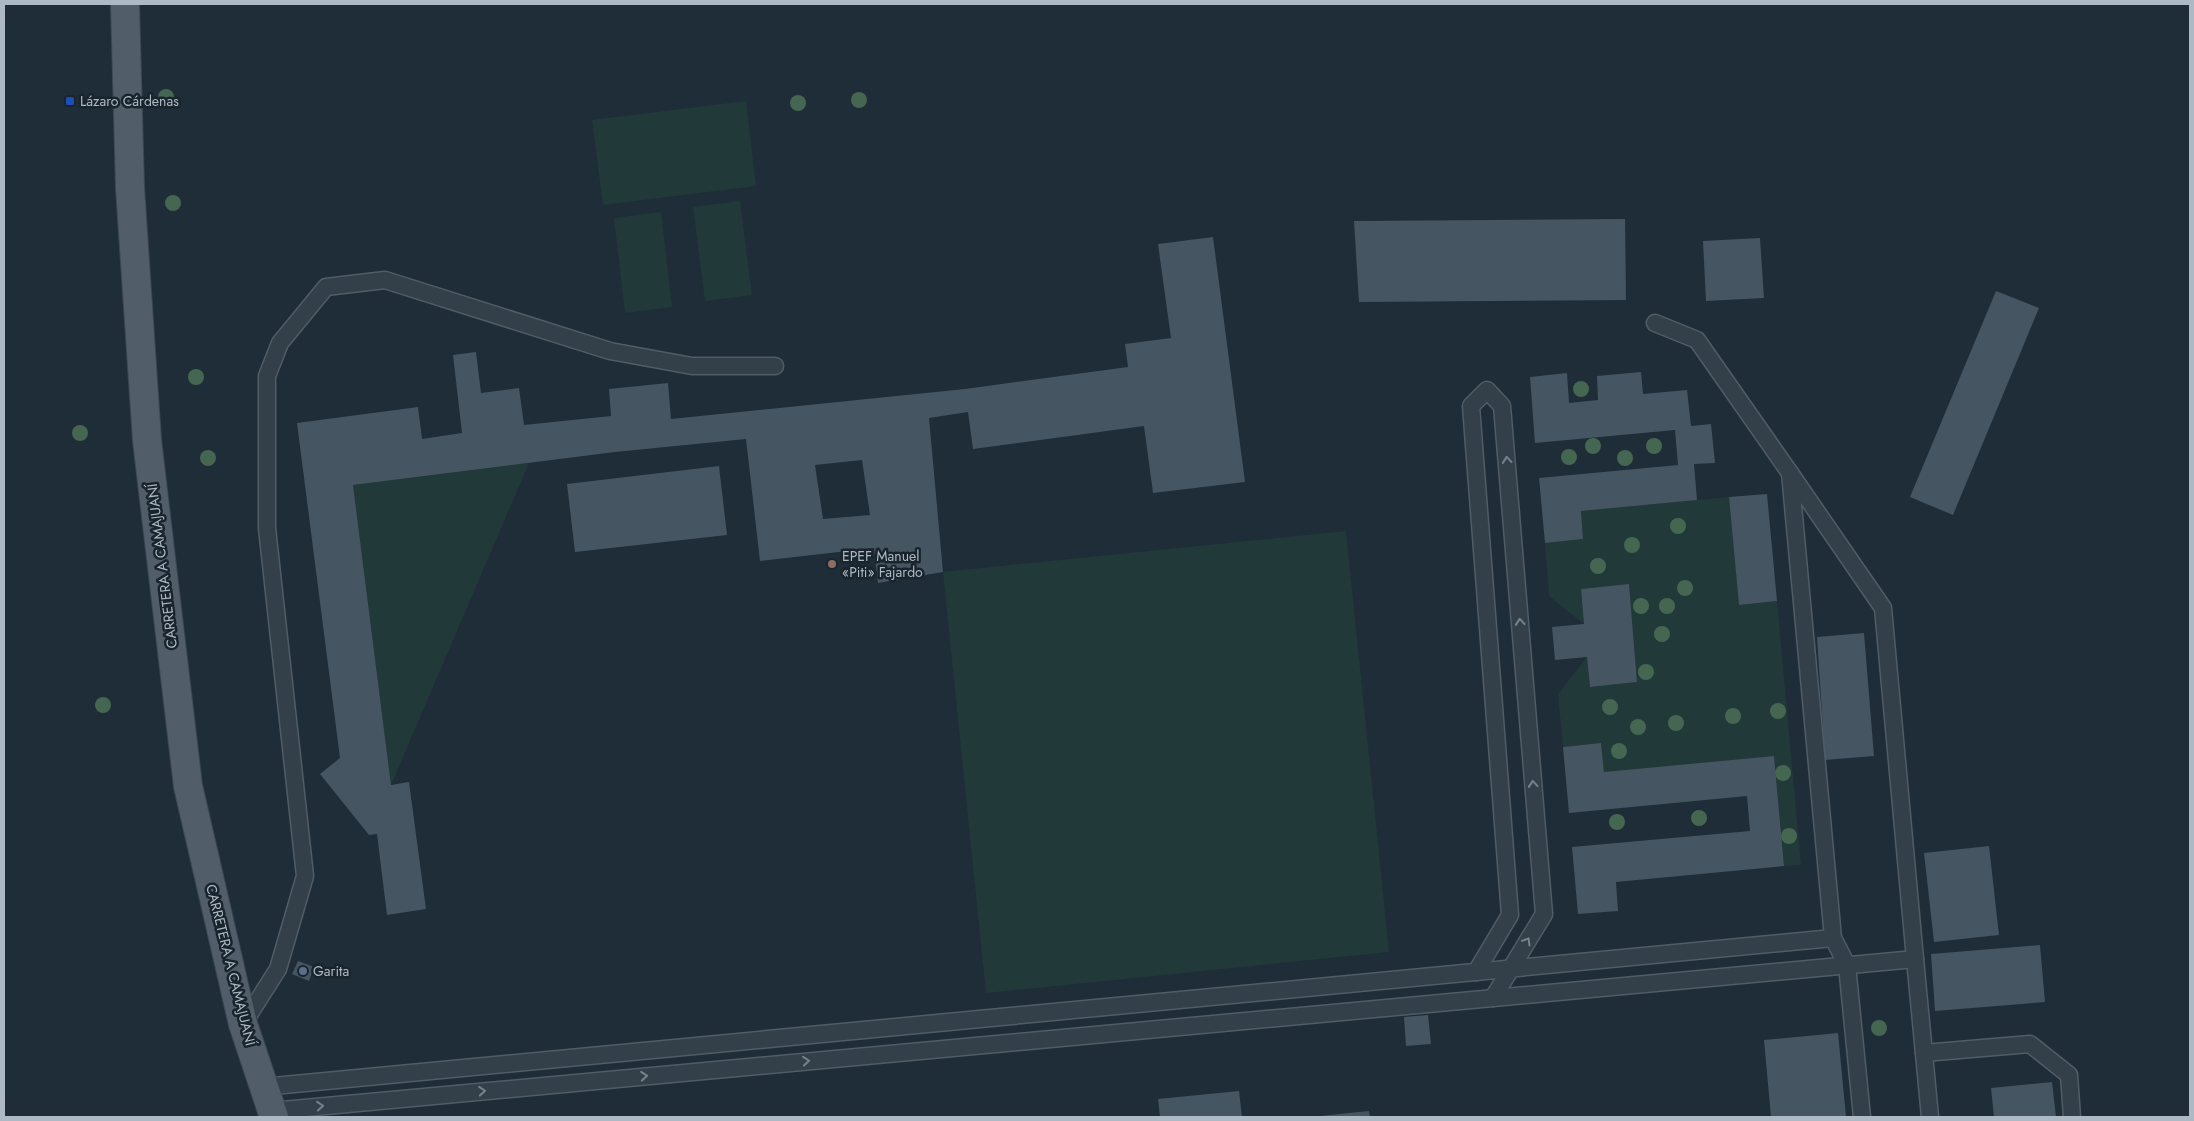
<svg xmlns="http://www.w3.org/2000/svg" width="2194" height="1121" viewBox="0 0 2194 1121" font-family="Jost,sans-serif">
<rect width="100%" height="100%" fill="#1f2d38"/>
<g fill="#213939">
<path d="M746,101L756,186L603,205L592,120Z"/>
<path d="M740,201L752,295L705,301L693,207Z"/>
<path d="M661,212L672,307L625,313L614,218Z"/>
<path d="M529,463L391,785L353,485Z"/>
<path d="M1729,497L1739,605L1777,601L1801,865L1784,866L1774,756L1604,772L1601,743L1563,747L1558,694L1587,657L1590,687L1637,682L1629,585L1581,589L1584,624L1549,596L1545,543L1583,539L1581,511Z"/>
<path d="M1346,531L1389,952L986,993L943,572Z"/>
</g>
<g fill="#455562" fill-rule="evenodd">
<path d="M1625,219L1626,300L1359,302L1354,221Z"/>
<path d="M1213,237L1245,482L1153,493L1144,426L973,449L968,412L929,418L943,572L878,583L874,548L760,561L746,439L615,452L353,485L391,785L409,782L426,909L387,915L377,834L369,835L320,774L340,758L297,423L418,407L422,439L462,433L453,355L476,352L481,393L519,388L524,425L611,416L609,389L668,383L671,419L965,389L1128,367L1125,344L1171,338L1158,244ZM862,460L870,515L823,519L815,465Z"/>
<path d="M1760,238L1764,298L1706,301L1703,241Z"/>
<path d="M1996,291L2039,308L1953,515L1910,497Z"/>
<path d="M1641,372L1643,394L1687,390L1691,426L1711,424L1715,463L1694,464L1697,500L1581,511L1583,539L1545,543L1539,478L1678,465L1675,430L1535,443L1530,377L1567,373L1569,403L1598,400L1597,376Z"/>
<path d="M719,466L727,535L575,552L567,484Z"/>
<path d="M1767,494L1777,601L1739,605L1729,497Z"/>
<path d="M1629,584L1637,682L1590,687L1587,657L1555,660L1552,627L1584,624L1581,589Z"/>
<path d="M1864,633L1874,756L1825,760L1817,637Z"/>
<path d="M1601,743L1604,772L1774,756L1784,866L1616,882L1618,911L1578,914L1572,847L1750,831L1747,796L1569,813L1563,747Z"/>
<path d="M1989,846L1999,935L1934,942L1924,853Z"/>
<path d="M2040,945L2045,1002L1935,1011L1931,954Z"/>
<path d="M298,961L314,967L309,981L292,974Z"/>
<path d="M1428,1015L1431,1044L1406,1046L1404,1017Z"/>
<path d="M1838,1033L1846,1117H1771L1764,1040Z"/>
<path d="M2052,1082L2056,1117H1994L1991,1088Z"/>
<path d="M1239,1091L1242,1117H1160L1158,1099Z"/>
<path d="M1369,1111L1370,1117H1320V1116Z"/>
</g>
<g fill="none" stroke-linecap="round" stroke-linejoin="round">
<defs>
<g id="service">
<path d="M1655,323L1697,340L1790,473"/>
<path d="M1833,938L1847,965L1862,1117"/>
<path d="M1915,959L1930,1117"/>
<path d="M1476,972L1510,915L1471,406L1487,390L1502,406L1544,914L1493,998"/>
<path d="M243,1024L278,969L305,876L267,528V376L280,343L326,287L385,280L610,351L692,366H775"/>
<path d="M1924,1053L2030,1044L2069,1075L2072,1117"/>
<path d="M263,1087L1833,938L1790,473L1883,608L1915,959L272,1111"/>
</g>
<path id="primary" d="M125,4L130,188L147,440L188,786L243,1024L274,1117"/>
</defs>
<use href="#service" stroke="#505d66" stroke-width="19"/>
<use href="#primary" stroke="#3c4852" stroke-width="30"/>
<use href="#service" stroke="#333f49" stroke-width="16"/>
<use href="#primary" stroke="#515e69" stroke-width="28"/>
</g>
<g fill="#456752">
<circle cx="166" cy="97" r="8"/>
<circle cx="859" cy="100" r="8"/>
<circle cx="798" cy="103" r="8"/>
<circle cx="173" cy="203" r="8"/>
<circle cx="196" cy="377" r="8"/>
<circle cx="1581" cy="389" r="8"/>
<circle cx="80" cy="433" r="8"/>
<circle cx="1593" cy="446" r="8"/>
<circle cx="1654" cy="446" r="8"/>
<circle cx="1569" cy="457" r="8"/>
<circle cx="208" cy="458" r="8"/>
<circle cx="1625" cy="458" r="8"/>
<circle cx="1678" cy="526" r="8"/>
<circle cx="1632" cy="545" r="8"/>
<circle cx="1598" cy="566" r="8"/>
<circle cx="1685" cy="588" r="8"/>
<circle cx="1641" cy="606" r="8"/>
<circle cx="1667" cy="606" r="8"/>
<circle cx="1662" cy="634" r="8"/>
<circle cx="1646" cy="672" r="8"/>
<circle cx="103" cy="705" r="8"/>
<circle cx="1610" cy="707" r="8"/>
<circle cx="1778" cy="711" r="8"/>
<circle cx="1733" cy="716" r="8"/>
<circle cx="1676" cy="723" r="8"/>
<circle cx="1638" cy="727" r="8"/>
<circle cx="1619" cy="751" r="8"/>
<circle cx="1783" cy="773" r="8"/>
<circle cx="1699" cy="818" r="8"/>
<circle cx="1617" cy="822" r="8"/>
<circle cx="1789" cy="836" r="8"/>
<circle cx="1879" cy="1028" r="8"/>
</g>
<defs><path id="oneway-chevron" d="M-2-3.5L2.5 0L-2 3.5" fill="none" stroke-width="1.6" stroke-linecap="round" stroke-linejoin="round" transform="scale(1.25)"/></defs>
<g stroke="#76838d">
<use href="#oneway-chevron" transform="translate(1507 460) rotate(-95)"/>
<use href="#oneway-chevron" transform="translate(1520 622) rotate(-95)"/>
<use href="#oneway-chevron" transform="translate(1533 784) rotate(-95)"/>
<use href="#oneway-chevron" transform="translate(1527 941) rotate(-59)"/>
<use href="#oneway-chevron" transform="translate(806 1061) rotate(-5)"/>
<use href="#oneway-chevron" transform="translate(644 1076) rotate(-5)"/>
<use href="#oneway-chevron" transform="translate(482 1091) rotate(-5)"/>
<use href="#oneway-chevron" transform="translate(320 1106) rotate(-5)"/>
</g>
<rect fill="#1a4fb4" stroke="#19242d" stroke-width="2" x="65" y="96" width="10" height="10" rx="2.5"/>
<circle fill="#8d6e63" stroke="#19242d" stroke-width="2" cx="832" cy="564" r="5"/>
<circle fill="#5c6f8a" stroke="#19242d" stroke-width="2" cx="303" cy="971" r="5"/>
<g text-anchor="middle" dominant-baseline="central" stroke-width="5" stroke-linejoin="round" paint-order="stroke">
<g font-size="14" fill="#adbac5" stroke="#19242d" text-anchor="start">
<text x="80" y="101">Lázaro Cárdenas</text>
<text x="842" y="556">EPEF Manuel<tspan x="842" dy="16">«Piti» Fajardo</tspan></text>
<text x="313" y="971">Garita</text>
</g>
<g font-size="14" fill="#adbac5" stroke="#19242d">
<text transform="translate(162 566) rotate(-97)">CARRETERA A CAMAJUANÍ</text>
<text transform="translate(231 965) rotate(76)">CARRETERA A CAMAJUANÍ</text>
</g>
</g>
<rect width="2194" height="1121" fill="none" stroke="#adbac5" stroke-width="10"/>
</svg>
